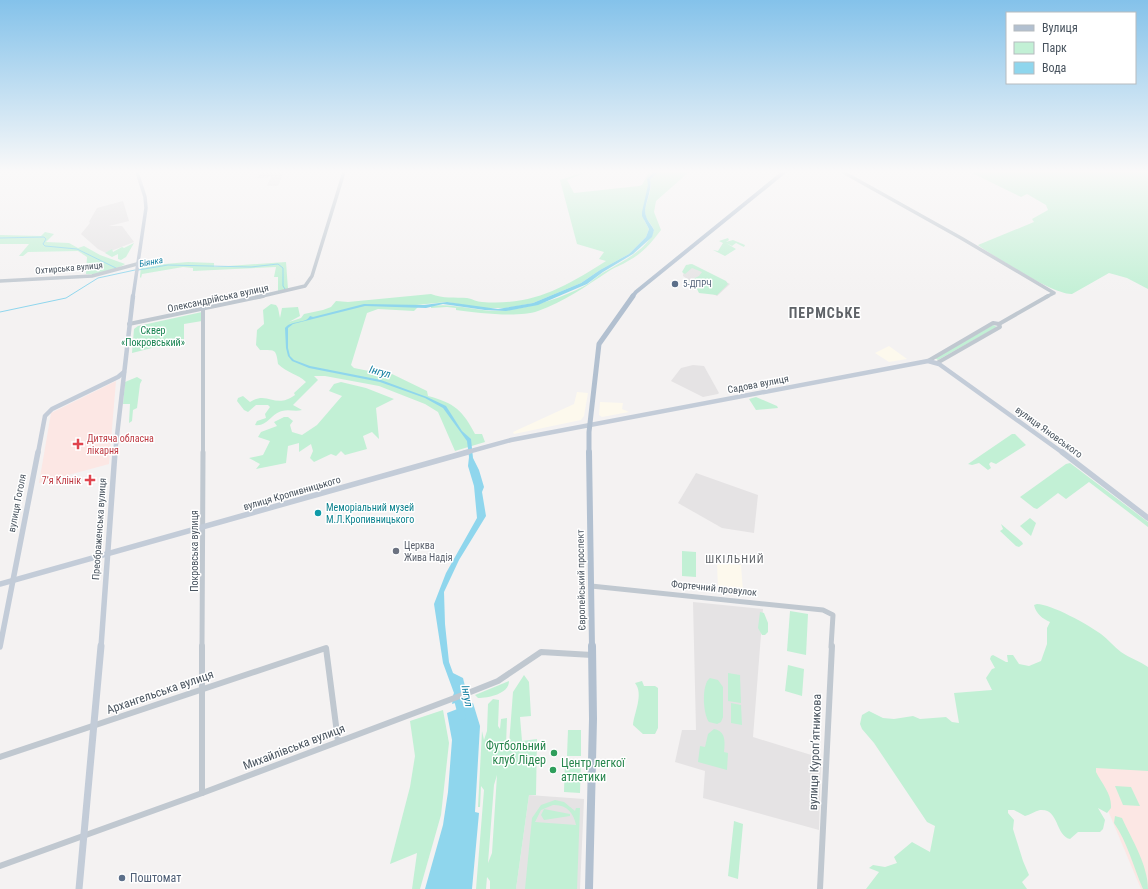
<svg xmlns="http://www.w3.org/2000/svg" width="1148" height="889" viewBox="0 0 1148 889" font-family="'Roboto Condensed',sans-serif">
<rect width="100%" height="100%" fill="#f4f2f2"/>
<g fill="#fdf9ed">
<path d="M889,346L907,359L889,362L875,353Z"/>
<path d="M577,392L588,393L584,416L581,420L514,434L513,432L574,404Z"/>
<path d="M600,402L623,403L622,409L629,412L602,417L599,415Z"/>
<path d="M717,562L741,565L743,592L718,590Z"/>
</g>
<g fill="#e5e3e4">
<path d="M260,172H284L278,186H267L271,177L257,178Z"/>
<path d="M123,201L129,221L109,226H122L134,242L106,253L98,249L81,234L90,223L89,222L97,208Z"/>
<path d="M690,264L730,284L717,296L689,282V280L683,276L684,269Z"/>
<path d="M693,365L704,366L719,393L718,394L703,397L671,381L681,368Z"/>
<path d="M696,473L758,495L754,533L722,528L678,503Z"/>
<path d="M693,602L763,609L753,737L821,758L819,830L703,798L705,771L675,762L682,730H696Z"/>
<path d="M529,795L584,799L580,889H516Z"/>
</g>
<g fill="#fce7e4">
<path d="M116,381L109,464L39,483L51,413Z"/>
<path d="M1088,763L1148,768V889H1141Z"/>
</g>
<g fill="#c2f0d5" fill-rule="evenodd">
<path d="M585,172H587L567,180L574,193L639,186L642,185L648,174L654,172L650,174L644,220L649,229L646,237L629,254L600,270L581,283L533,303L506,308H481L447,302L416,305L418,307L414,311L378,309L367,313L351,365L354,368L379,373L392,374L427,391L428,396C455,403 463,411 475,434H482L485,442L455,451L438,412L425,404L379,386L325,376H314L318,380L293,405L302,410C295,412 289,409 282,411C272,413 267,427 255,425L257,421L266,418L265,414L270,407L268,405H256L248,412L244,410L237,401L238,398L243,396L250,402C268,390 275,410 295,395L294,393L306,382C298,374 287,373 278,364C276,347 274,351 260,350L256,345L257,330L264,324L263,310L271,304L276,305L278,308L280,318L282,308L298,307L300,316L289,322L301,318L304,314L323,310L331,307L336,301L348,302L431,294C443,299 455,297 467,298C473,299 477,302 482,302C533,306 565,287 606,261L599,259L604,252L577,244L560,180Z"/>
<path d="M659,172H689L656,201L654,212L661,230C652,242 642,254 628,261C622,265 615,267 609,271C586,286 564,302 538,311C518,318 478,313 456,310V308L447,307L431,308V306C457,302 481,314 507,310C534,307 562,298 586,285C593,281 598,275 606,271C623,261 647,250 654,230C652,224 645,219 645,213C645,201 653,192 650,179Z"/>
<path d="M975,172H1148V289L1127,278L1109,273L1072,294C1054,295 999,259 982,248L978,245L1034,222L1032,219L1048,210L1046,205L1027,194L1021,197L972,173Z"/>
<path d="M45,232L54,234L46,242L69,243L78,248L84,246L100,255L125,264C116,270 97,275 86,274L87,257L78,251L28,252L23,256H19L29,244H0V235L41,236Z"/>
<path d="M728,238L729,240L726,242L733,240L745,245L744,247L736,243L732,246L726,243L736,249L725,256L713,250L718,251L723,243L719,241Z"/>
<path d="M134,243L126,257L121,260L118,259V254L112,257L105,253L112,249L113,252L122,247L124,248Z"/>
<path d="M188,262L214,263V267L286,262L288,289L278,291V277H274L276,267L193,271V268L183,267L142,274L141,278L140,277L141,266Z"/>
<path d="M692,264L726,281L728,284L717,295L699,293L696,287L689,281L699,276L702,272L692,268L685,274L682,272L686,265Z"/>
<path d="M202,312V321L184,324V340L132,353L134,329L138,326Z"/>
<path d="M993,325L997,327L938,360L935,358Z"/>
<path d="M137,377L142,380L140,384L137,408L133,410L132,421L129,423L130,404H123L125,382Z"/>
<path d="M341,382L366,388L394,399L376,408L379,439L372,432L363,436L367,449L345,455L341,451L336,456L331,454L314,462L310,458L313,451L311,444L299,452V443L288,446L286,463L256,469L260,464L249,458L263,455L270,441L258,437L261,432L277,426L274,422L284,417H288L293,421L290,425L292,432L302,435L317,425L342,396L329,391L334,384Z"/>
<path d="M756,397L777,406L778,408L756,410L749,399Z"/>
<path d="M1012,434H1015L1026,445L996,464L991,462L989,464L991,468L988,470L979,463L972,465L968,464Z"/>
<path d="M1070,463L1148,522V527L1089,482L1066,499L1058,493L1037,509L1034,508L1020,497L1066,464Z"/>
<path d="M1030,518L1036,523L1031,536L1020,526Z"/>
<path d="M1001,524L1022,542L1023,544L1019,547L1016,546L1000,531L1003,529Z"/>
<path d="M682,551L696,552V577L682,576Z"/>
<path d="M1037,604C1051,604 1089,625 1101,634C1108,639 1114,647 1121,652C1129,658 1140,661 1148,667V771L1096,768V772C1102,784 1112,794 1111,808L1107,813L1098,808L1105,820L1103,829L1100,832H1078L1070,839C1055,835 1059,808 1040,810C1035,811 1030,815 1025,816L1014,810H1008V813L1014,820L1013,829L1023,861L1029,875L1022,882L1027,889H866L879,872L869,868L873,865L885,867L897,863L894,857L912,842L930,852L935,826L927,822L874,743L862,729L860,724L862,715L869,711L883,718L894,719L913,716L920,719L946,717L952,722L959,723L954,693L992,690L986,678L992,669L995,668L990,659L991,656L993,655L1006,662H1008L1007,655H1013L1019,664L1029,666L1041,661L1047,644V628L1050,622C1043,619 1036,614 1034,605Z"/>
<path d="M790,611L808,614L806,655L787,651Z"/>
<path d="M760,612L764,613L768,623V632L765,635H762L758,628Z"/>
<path d="M788,665L804,669L802,696L785,691Z"/>
<path d="M728,673L740,675L741,703L728,701Z"/>
<path d="M524,675L529,682L531,716L520,717L522,741L537,739L536,795H529L516,889H490V881L487,877L486,889H476L484,790L481,786L480,807H478L482,731L484,740L487,731L488,704L493,699L499,700L498,726L500,729L501,719L507,718L506,746L509,745L513,692ZM497,775L492,853L488,863L494,785Z"/>
<path d="M710,678L718,680L723,687V717L721,722L717,724L709,722C703,715 701,684 710,678Z"/>
<path d="M509,681C509,694 488,698 478,698L475,695Z"/>
<path d="M642,681L644,686H655L658,688V728L655,734H643L633,725C634,713 644,694 635,683Z"/>
<path d="M731,703L741,705L742,725L731,723Z"/>
<path d="M443,710L449,743L441,815L420,889H412L417,853L390,864L410,787L415,756L410,721Z"/>
<path d="M714,729C726,731 725,742 724,752L728,753L727,770L698,762L700,746L705,747L708,734Z"/>
<path d="M568,730H581V756H567Z"/>
<path d="M565,759L581,760L580,793L564,792Z"/>
<path d="M1115,786L1131,787L1140,806L1123,805Z"/>
<path d="M555,800L564,802L575,811L576,808H580L577,889H525L532,818L541,805ZM553,805C566,804 574,813 576,825L535,822L541,810Z"/>
<path d="M544,809L570,814V816L544,820L541,815Z"/>
<path d="M1115,816L1122,818C1132,840 1148,865 1148,889H1143C1134,869 1127,841 1114,823Z"/>
<path d="M734,821L743,824L738,879L728,876Z"/>
</g>
<g fill="#8fd6ed">
<path d="M654,172H659L650,179C653,192 642,207 646,216C647,221 652,225 654,230L652,237L633,254L603,272L587,284L538,305L506,311L485,310L443,304L426,308L365,306L293,324L288,328V348L290,356L294,360L310,366L381,380L427,397L446,406L462,431L471,439L473,458L479,470L484,487L482,492L486,516L459,560L444,592L445,624L449,662L453,673L463,678L468,699L452,704L454,693L443,663L434,604L446,573L477,518L474,486L468,466L469,457L467,441L443,408L425,398L380,382L309,368L292,361L288,356L286,348L285,328C291,320 306,324 310,316L313,317L364,304L424,305L447,302L498,309L533,303L581,283L600,270L629,254L646,237L649,229L642,216V212L648,185L647,179Z"/>
<path d="M473,703L480,726L475,812L479,813L472,889H425L443,825L448,792L452,740L447,713Z"/>
</g>
<g fill="none" stroke-linecap="round" stroke-linejoin="round">
<g stroke="#8fd6ed" stroke-width="1">
<path d="M0,238L44,237L46,239L43,244L45,246L77,249L116,268"/>
<path d="M138,270L168,265L251,267L278,264L283,268V286L285,289"/>
<path d="M0,312L66,298L98,278L135,270"/>
</g>
<path fill="#8fd6ed" fill-rule="evenodd" d="M457,692L460,693L461,696L466,716L465,719L462,720L459,719L458,716L453,696L454,693Z"/>
<g stroke="#c0c8d0" stroke-width="3.5">
<path d="M843,172L961,238L1054,293L1046,297"/>
<path d="M0,281L92,276L137,264"/>
<path d="M258,297L305,286L312,276L344,172"/>
</g>
<g stroke="#c0c8d0" stroke-width="4">
<path d="M129,324L263,296"/>
<path d="M928,361L993,323L999,324L1048,296"/>
<path d="M937,363L1000,327L999,324"/>
<path d="M203,453V309"/>
</g>
<g stroke="#c0c8d0" stroke-width="5">
<path d="M591,586L823,610L833,615L831,647"/>
<path d="M202,647L203,452"/>
</g>
<g stroke="#c0c8d0" stroke-width="6">
<path d="M0,757L326,648L338,741"/>
<path d="M202,793V646"/>
<path d="M0,866L205,792L473,691L498,681L541,652L592,655"/>
<path d="M820,889L832,646"/>
</g>
<path stroke="#c3ccd8" stroke-width="3.5" d="M133,297L146,208L145,197L137,172"/>
<g stroke="#c3ccd8" stroke-width="4.5">
<path d="M38,453L45,416L52,409L118,377L124,372"/>
<path d="M115,453L133,296"/>
<path d="M464,453L511,440L928,361L939,364L1063,453"/>
</g>
<g stroke="#c3ccd8" stroke-width="5.5">
<path d="M1062,452L1148,518"/>
<path d="M0,584L468,452"/>
<path d="M0,647L38,452"/>
<path d="M101,647L115,452"/>
</g>
<path stroke="#c3ccd8" stroke-width="7" d="M79,889L101,646"/>
<path stroke="#b2c0d0" stroke-width="4" d="M632,297L636,292L784,172"/>
<path stroke="#b2c0d0" stroke-width="5" d="M589,453V432L599,344L633,296"/>
<path stroke="#b2c0d0" stroke-width="6" d="M589,452L592,647"/>
<path stroke="#b2c0d0" stroke-width="8" d="M589,889L593,719L592,646"/>
</g>
<linearGradient id="sky" x2="0" y2="1"><stop stop-color="#84c2ea"/><stop offset="0.58" stop-color="#faf9f9"/><stop offset="1" stop-color="#faf9f9" stop-opacity="0"/></linearGradient>
<rect width="1148" height="296" fill="url(#sky)"/>
<g fill="#5c6f8a" stroke="#fff" stroke-width="1.5">
<circle cx="675" cy="284" r="4"/>
<circle cx="122" cy="878" r="4"/>
</g>
<g fill="#e0444e" stroke="#fff" stroke-width="1.5">
<path d="M76 438h4v4h4v4h-4v4h-4v-4h-4v-4h4z"/>
<path d="M88 474h4v4h4v4h-4v4h-4v-4h-4v-4h4z"/>
</g>
<circle fill="#0f9aa8" stroke="#fff" stroke-width="1.5" cx="318" cy="513" r="4"/>
<circle fill="#6b7280" stroke="#fff" stroke-width="1.5" cx="396" cy="551" r="4"/>
<g fill="#2e9e5b" stroke="#fff" stroke-width="1.5">
<circle cx="554" cy="753" r="4"/>
<circle cx="553" cy="770" r="4"/>
</g>
<g text-anchor="middle" dominant-baseline="central" stroke-width="3" stroke-linejoin="round" paint-order="stroke">
<g font-size="9" font-style="italic" fill="#0d7c9f" stroke="#fff">
<text transform="translate(151 262) rotate(-10)">Біянка</text>
</g>
<g font-size="9" fill="#49545f" stroke="#fff">
<text transform="translate(69 268) rotate(-5)">Охтирська вулиця</text>
</g>
<g font-size="9" fill="#4e5e75" stroke="#fff" text-anchor="start">
<text x="683" y="284">5-ДПРЧ</text>
</g>
<g font-size="10" fill="#49545f" stroke="#fff">
<text transform="translate(218 298) rotate(-12)">Олександрійська вулиця</text>
<text transform="translate(758 384) rotate(-11)">Садова вулиця</text>
<text transform="translate(1049 432) rotate(36)">вулиця Яновського</text>
<text transform="translate(292 493) rotate(-16)">вулиця Кропивницького</text>
<text transform="translate(17 503) rotate(-79)">вулиця Гоголя</text>
<text transform="translate(99 529) rotate(-86)">Преображенська вулиця</text>
<text transform="translate(194 551) rotate(-90)">Покровська вулиця</text>
<text transform="translate(581 580) rotate(-91)">Європейський проспект</text>
<text transform="translate(714 588) rotate(6)">Фортечний провулок</text>
</g>
<g font-size="10" fill="#188351" stroke="#fff">
<text x="153" y="330">Сквер<tspan x="153" dy="12">«Покровський»</tspan></text>
</g>
<g font-size="10" fill="#be3a42" stroke="#fff" text-anchor="start">
<text x="87" y="438">Дитяча обласна<tspan x="87" dy="12">лікарня</tspan></text>
<text x="81" y="480" text-anchor="end">7ʼя Клінік</text>
</g>
<g font-size="10" fill="#0d838f" stroke="#fff" text-anchor="start">
<text x="326" y="507">Меморіальний музей<tspan x="326" dy="12">М.Л.Кропивницького</tspan></text>
</g>
<g font-size="10" fill="#5b616d" stroke="#fff" text-anchor="start">
<text x="404" y="545">Церква<tspan x="404" dy="12">Жива Надія</tspan></text>
</g>
<g font-size="11" font-style="italic" fill="#0d7c9f" stroke="#fff">
<text transform="translate(380 372) rotate(15)">Інгул</text>
<text transform="translate(467 696) rotate(79)">Інгул</text>
</g>
<g font-size="11" letter-spacing="1" fill="#5e6267" stroke="#fff">
<text x="735" y="559">ШКІЛЬНИЙ</text>
</g>
<g font-size="12" fill="#49545f" stroke="#fff">
<text transform="translate(160 692) rotate(-19)">Архангельська вулиця</text>
<text transform="translate(294 747) rotate(-21)">Михайлівська вулиця</text>
<text transform="translate(815 752) rotate(-88)">вулиця Куропʼятникова</text>
</g>
<g font-size="12" fill="#27864d" stroke="#fff" text-anchor="end">
<text x="546" y="746">Футбольний<tspan x="546" dy="14">клуб Лідер</tspan></text>
<text x="561" y="763" text-anchor="start">Центр легкої<tspan x="561" dy="14">атлетики</tspan></text>
</g>
<g font-size="12" fill="#4e5e75" stroke="#fff" text-anchor="start">
<text x="130" y="878">Поштомат</text>
</g>
<g font-size="14" font-weight="bold" letter-spacing="1" fill="#5e6267" stroke="#fff">
<text x="825" y="313">ПЕРМСЬКЕ</text>
</g>
</g>
<rect x="1006" y="12" width="130" height="72" fill="#ffffff" stroke="#b6bbbf"/>
<rect x="1014" y="25" width="20" height="6" fill="#b2c0d0" stroke="#b6bbbf"/>
<text x="1042" y="32" font-size="12" fill="#49545f">Вулиця</text>
<rect x="1014" y="42" width="20" height="12" fill="#c2f0d5" stroke="#b6bbbf"/>
<text x="1042" y="52" font-size="12" fill="#49545f">Парк</text>
<rect x="1014" y="62" width="20" height="12" fill="#8fd6ed" stroke="#b6bbbf"/>
<text x="1042" y="72" font-size="12" fill="#49545f">Вода</text>
</svg>
